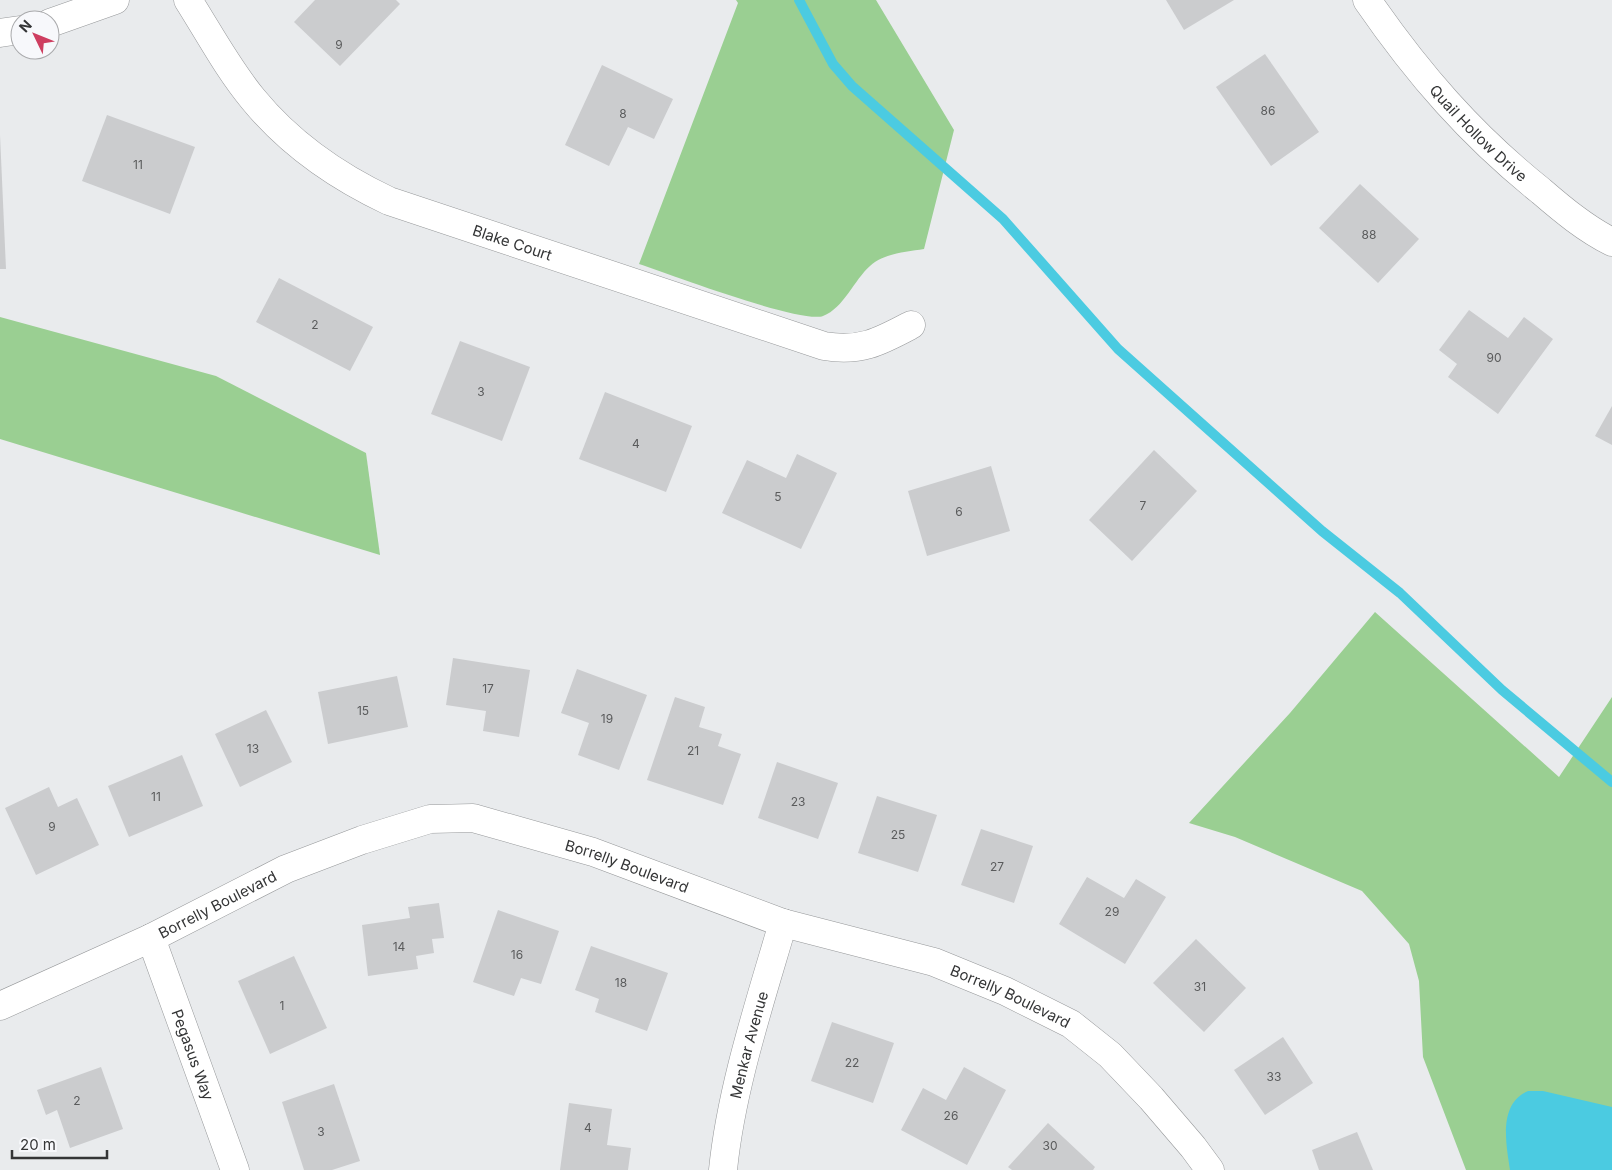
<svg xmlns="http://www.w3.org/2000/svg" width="1612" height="1170" viewBox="0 0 1612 1170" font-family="Inter,sans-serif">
<rect width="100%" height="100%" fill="#e9ebed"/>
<g fill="#9acf92">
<path d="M736,0H876L954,130L924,249C906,252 884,253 870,266C854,280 844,308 823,316C801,324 669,274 639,264L738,3Z"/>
<path d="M0,317L216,376L366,453L380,555L0,439Z"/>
<path d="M1375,612L1559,777L1612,697V1170H1466L1423,1057L1419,981L1409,944L1362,891L1235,837L1189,823L1290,713Z"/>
</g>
<path fill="#4bcbe1" d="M1528,1091H1543L1612,1107V1170H1510C1506,1143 1498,1104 1528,1091Z"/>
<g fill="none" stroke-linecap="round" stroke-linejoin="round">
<path stroke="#4bcbe1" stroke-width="10" d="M799,0L833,64L852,86L1003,219L1118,349L1322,531L1400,593L1502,690L1612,782"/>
</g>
<g fill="#cbccce">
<path d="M315,0H396L400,4L340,66L294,22Z"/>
<path d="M1166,0H1234L1184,30Z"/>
<path d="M1265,54L1319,132L1271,166L1216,87Z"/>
<path d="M602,65L673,99L654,139L628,127L609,166L565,145Z"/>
<path d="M107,115L195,147L170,214L82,181Z"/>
<path d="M0,135L6,269H0Z"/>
<path d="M1360,184L1419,239L1378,283L1319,228Z"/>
<path d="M279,278L373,327L350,371L256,322Z"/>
<path d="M1469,310L1508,338L1524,317L1553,339L1498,414L1448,377L1457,364L1439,350Z"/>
<path d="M460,341L530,367L502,441L431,414Z"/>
<path d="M605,392L692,426L666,492L579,459Z"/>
<path d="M1612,406V445L1595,436Z"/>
<path d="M1154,450L1197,491L1132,561L1089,520Z"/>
<path d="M797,454L837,473L801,549L722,513L747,460L786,478Z"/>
<path d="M991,466L1010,531L927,556L908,491Z"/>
<path d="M453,658L530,670L519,737L483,731L486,711L446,705Z"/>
<path d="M577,669L647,695L619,770L578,755L589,723L561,713Z"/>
<path d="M397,676L408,727L328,744L318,692Z"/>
<path d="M675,697L705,707L699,727L722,734L718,746L741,754L723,805L647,780Z"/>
<path d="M266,710L292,762L240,787L215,734Z"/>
<path d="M182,755L203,806L129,837L108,786Z"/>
<path d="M777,762L838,783L818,839L758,818Z"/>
<path d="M49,787L58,807L77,798L99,845L36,875L5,808Z"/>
<path d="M877,796L937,815L918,872L858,853Z"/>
<path d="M981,829L1033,846L1014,903L961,885Z"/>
<path d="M1087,877L1124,898L1136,879L1166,897L1125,964L1059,924Z"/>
<path d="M439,903L444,938L432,939L434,953L416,956L418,969L368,976L362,925L410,918L408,907Z"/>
<path d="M498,910L559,931L541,984L521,978L514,996L473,982Z"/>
<path d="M1196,939L1246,988L1204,1032L1153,983Z"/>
<path d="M591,946L668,973L647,1031L595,1012L599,999L575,990Z"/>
<path d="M294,956L327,1028L270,1054L238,981Z"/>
<path d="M832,1022L894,1043L873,1103L811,1081Z"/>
<path d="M1283,1037L1313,1083L1265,1115L1234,1070Z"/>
<path d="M101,1067L123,1129L70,1148L57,1110L46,1115L37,1090Z"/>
<path d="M964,1067L1006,1090L967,1165L901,1130L923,1088L946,1100Z"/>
<path d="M334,1084L360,1161L332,1170H304L282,1102Z"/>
<path d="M569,1103L612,1109L607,1145L631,1148L628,1170H560Z"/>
<path d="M1048,1123L1095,1167L1093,1170H1012L1008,1167Z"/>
<path d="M1357,1132L1373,1170H1319L1312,1150Z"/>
</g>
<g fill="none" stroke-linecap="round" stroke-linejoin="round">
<defs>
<g id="minor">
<path id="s1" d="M188,0C209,33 228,69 253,99C289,143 338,177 389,201L824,346C861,352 879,342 911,325"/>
<path id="s2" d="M1367,0C1418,74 1471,135 1541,191C1563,210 1586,229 1612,242"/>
<path d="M50,23L115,0"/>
<path d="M0,33L20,30"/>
<path id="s3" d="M151,938L235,1170"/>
<path id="s4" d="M0,1006L151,938L286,869L362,840L430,819L473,818L593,852L783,923L934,962L1005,991L1071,1024L1110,1055L1151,1098L1193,1147L1210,1170"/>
<path id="s5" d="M723,1170C731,1089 760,1002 783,923"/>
</g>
</defs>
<use href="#minor" stroke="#96989a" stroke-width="29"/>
<use href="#minor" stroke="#fff" stroke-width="28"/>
</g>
<g text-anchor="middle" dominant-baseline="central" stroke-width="4" stroke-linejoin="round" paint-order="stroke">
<g font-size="12" fill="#5a5b5c">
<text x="339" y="44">9</text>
<text x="1268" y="110">86</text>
<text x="623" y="113">8</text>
<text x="138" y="164">11</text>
<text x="1369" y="234">88</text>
<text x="315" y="324">2</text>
<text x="1494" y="357">90</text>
<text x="481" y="391">3</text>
<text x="636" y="443">4</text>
<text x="778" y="496">5</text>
<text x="1143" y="505">7</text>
<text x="959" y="511">6</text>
<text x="488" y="688">17</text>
<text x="363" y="710">15</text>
<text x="607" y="718">19</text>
<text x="253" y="748">13</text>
<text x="693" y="750">21</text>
<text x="156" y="796">11</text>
<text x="798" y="801">23</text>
<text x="52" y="826">9</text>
<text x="898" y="834">25</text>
<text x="997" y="866">27</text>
<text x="1112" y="911">29</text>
<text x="399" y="946">14</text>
<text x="517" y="954">16</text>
<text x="621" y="982">18</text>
<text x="1200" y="986">31</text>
<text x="282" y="1005">1</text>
<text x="852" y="1062">22</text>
<text x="1274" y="1076">33</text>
<text x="77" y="1100">2</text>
<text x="951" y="1115">26</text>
<text x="588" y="1127">4</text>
<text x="321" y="1131">3</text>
<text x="1050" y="1145">30</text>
</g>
<g font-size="15" fill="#343536" stroke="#f7f8fb">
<text stroke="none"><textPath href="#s2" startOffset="174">Quail Hollow Drive</textPath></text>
<text stroke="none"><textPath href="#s1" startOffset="420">Blake Court</textPath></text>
<text stroke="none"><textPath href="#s4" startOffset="674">Borrelly Boulevard</textPath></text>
<text stroke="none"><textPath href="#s4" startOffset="240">Borrelly Boulevard</textPath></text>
<text stroke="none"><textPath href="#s4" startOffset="1080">Borrelly Boulevard</textPath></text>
<text stroke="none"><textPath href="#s5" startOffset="128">Menkar Avenue</textPath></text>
<text stroke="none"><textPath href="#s3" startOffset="124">Pegasus Way</textPath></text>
</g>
</g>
<g transform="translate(35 35) rotate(313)"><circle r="24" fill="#f7f8fb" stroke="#a9aaac"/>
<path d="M0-4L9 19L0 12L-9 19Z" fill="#ce3e60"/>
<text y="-8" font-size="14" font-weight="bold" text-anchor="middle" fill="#343536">N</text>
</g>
<path d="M12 1150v8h95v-8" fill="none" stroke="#343536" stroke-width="2.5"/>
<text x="20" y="1150" font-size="15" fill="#343536" stroke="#f7f8fb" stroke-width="4" paint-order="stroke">20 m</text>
</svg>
